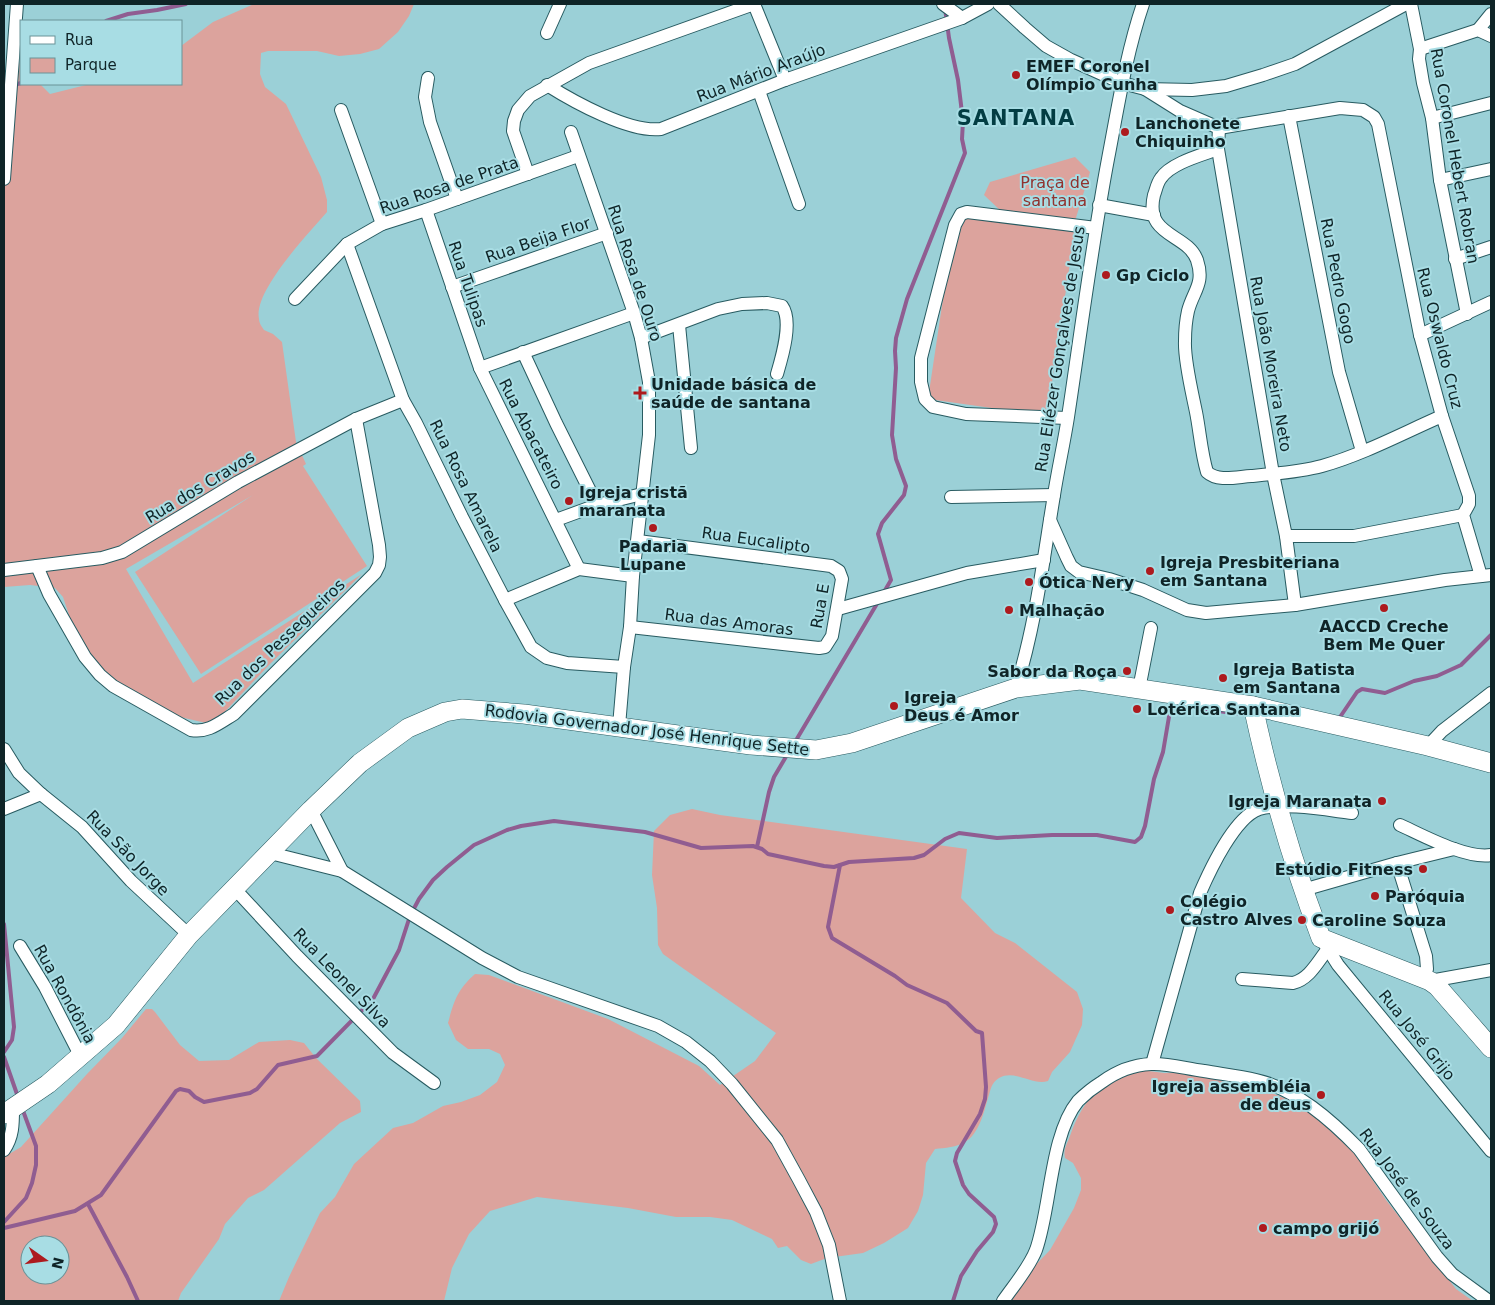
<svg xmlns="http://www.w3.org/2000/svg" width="1495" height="1305" viewBox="0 0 1495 1305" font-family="'DejaVu Sans',sans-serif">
<rect width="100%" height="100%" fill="#9bd0d7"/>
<g fill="#dca39d" fill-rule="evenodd">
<path d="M254,4H414L409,16L398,32L379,49L360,54L339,56L317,51H268L261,53L260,74L265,87L286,104L321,177L327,200V212C309,233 253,291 259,319C259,323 262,327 264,330L273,334L282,342L296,442L306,464L303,466L367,566L201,674L135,572L253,495L126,569L193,683L362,574L270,664L218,719L206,723L180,717L113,679L94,663L73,627L63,597L55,588L30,585L4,587V92L10,82L16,59L21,65V84H40L50,94L90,84H181V46L213,22Z"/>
<path d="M1075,157L1090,172L1075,221L1002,212L984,195L990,182Z"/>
<path d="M956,212L1075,230L1047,416L928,399Z"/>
<path d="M692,809L720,815L967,849L961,898L995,933L1015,943L1077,992L1083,1009L1082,1025L1070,1052L1052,1072L1048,1081C1032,1086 1015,1069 999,1078C991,1083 991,1089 988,1098C984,1112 979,1134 965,1142C957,1147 945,1148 935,1149L926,1163L923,1195L918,1211L908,1228L884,1243L863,1253L827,1258L811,1264L801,1260L787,1246L778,1248L772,1239L732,1220L710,1217H676L628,1208L537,1197L490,1211L469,1234L452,1268L444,1301H279L289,1277L320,1213L335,1197L354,1164L393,1128L413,1123L443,1106L461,1102L480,1095L497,1082L505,1065L500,1054L489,1049H468L456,1040L448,1023C454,1001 457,990 475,974L489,975L608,1019L699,1066L720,1085L755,1061L776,1033L684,969L663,954L658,945L657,908L652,875L654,831L670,815Z"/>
<path d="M146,1009H152L155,1012L180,1045L199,1061L229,1060L259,1042L290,1040L304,1043L316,1058L360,1101L361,1112L340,1123L264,1190L248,1198L225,1224L219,1239L181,1293L178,1301H4V1157L21,1147L87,1074L122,1038ZM30,1245H60V1275H30Z"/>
<path d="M1141,1070L1164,1073L1193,1072L1237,1081L1262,1089L1310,1109L1339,1133L1362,1164L1386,1200L1456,1289L1473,1301H1008L1025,1276L1050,1250L1074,1208L1081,1190V1178L1073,1163L1065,1158C1063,1150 1067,1144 1070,1136C1084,1096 1101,1083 1141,1070Z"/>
</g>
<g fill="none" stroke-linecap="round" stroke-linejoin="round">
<g stroke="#905d91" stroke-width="4">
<path d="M106,21L128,14L157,10L186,4"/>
<path d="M4,88L21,83"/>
<path d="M884,592L891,580L878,534L882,523L904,495L906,486L896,459L892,435L896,368L895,351L896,338L907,299L965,153L962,139L963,121L958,80L949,38L945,8"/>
<path d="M1338,720L1357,692L1362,689L1385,693L1414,681L1437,676L1461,665L1491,635"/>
<path d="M795,742L878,602"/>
<path d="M757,847L769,792L774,777L787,755"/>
<path d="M840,865L828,927L832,938L895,976L907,985L947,1003L976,1031L982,1033L986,1087L985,1099L980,1114L957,1153L955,1161L963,1185L969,1194L994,1217L996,1224L993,1232L977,1251L961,1276L953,1301"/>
<path d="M4,924L14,1027L12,1040L4,1052"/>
<path d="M4,1057L18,1097"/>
<path d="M88,1204L127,1277L138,1301"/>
<path d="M4,1222L26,1198L32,1183L36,1165V1146L22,1108"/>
<path d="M4,1228L75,1211L101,1195L176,1091L180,1089L189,1091L195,1097L204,1102L250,1093L257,1089L278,1065L317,1056L373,999L399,950L410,916L419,899L433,880L447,867L474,845L507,830L521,826L554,821L645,832L701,848L753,846L762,849L768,854L824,866L834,867L849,862L914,858L924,855L945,839L959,833L997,838L1052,835H1097L1135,842L1141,837L1145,826L1154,779L1163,752L1171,705L1249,715"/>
</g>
<defs>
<g id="street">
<path d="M943,4L962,18"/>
<path d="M999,4L1025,28L1046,46L1071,60L1122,83L1145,89L1192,90L1226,86L1263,75L1295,64L1406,4"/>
<path d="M1411,4L1420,49L1419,59L1423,83L1432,118L1440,180L1467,314"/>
<path d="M1478,30L1491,14"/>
<path d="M547,33L560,4"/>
<path d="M1420,49L1478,30L1491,36"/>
<path d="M428,78L425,97L430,122L457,199"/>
<path d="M547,85C574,102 630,133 661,129L785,80L962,18L988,4"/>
<path d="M1145,89L1180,111L1219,128L1340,108L1363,110L1374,117L1378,124L1420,335L1442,416L1469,496V504L1463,515L1481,576"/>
<path d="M759,91L799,204"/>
<path d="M341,110L382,224"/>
<path d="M1289,116L1339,372L1362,451"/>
<path d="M1432,118L1491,103"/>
<path d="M1219,128L1218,149L1273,474L1286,536L1295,605"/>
<path d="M571,132L634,313L641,338L649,382V435L633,576L630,627L624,667L619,726"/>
<path d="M1218,149C1202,155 1171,163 1161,178C1157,183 1156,190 1154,195C1144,237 1187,233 1197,260C1205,284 1193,291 1188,311C1186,320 1185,331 1185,341C1184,360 1192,392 1196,412C1200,432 1201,452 1207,472C1218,482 1236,477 1251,476C1274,474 1300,472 1322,466C1364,454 1403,433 1442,416"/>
<path d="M528,174L513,131L514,121L518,110L530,96L589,63L754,4L785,80"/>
<path d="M4,179L17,4"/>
<path d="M1440,180L1491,169"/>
<path d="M1099,205L1154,215"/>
<path d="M426,210L480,368L579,569"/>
<path d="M347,244L403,400L416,423L462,517L505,600L531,647L547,658L567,663L624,667"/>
<path d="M1455,259L1491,247"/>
<path d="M452,287L607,233"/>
<path d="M295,299L347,244L382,224L426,210L578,156"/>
<path d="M679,325L691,448"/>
<path d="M1420,335L1491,302"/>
<path d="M641,338L718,309L742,304L767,303L782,306C793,321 782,357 777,374"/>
<path d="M523,352L556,423L597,505"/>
<path d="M480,368L634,313"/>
<path d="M1067,418L966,414L933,407L925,399L921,382V358L955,225L961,214L967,212L1096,228"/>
<path d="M951,497L1054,495"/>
<path d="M556,520L597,505L642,494"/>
<path d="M1050,520L1067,558L1071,566L1079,572L1109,579L1143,590L1187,610L1206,613L1295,605L1445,580L1491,575"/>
<path d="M1286,536H1354L1463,515"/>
<path d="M37,566L49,594L85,657L100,675L113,686L191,730C208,733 219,723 234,714L375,573L379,565L380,557L379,545L356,419"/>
<path d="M4,570L102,558L122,552L238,482L356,419L403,400"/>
<path d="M505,600L579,569L633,576"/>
<path d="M838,609L967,573L1044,560"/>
<path d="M630,627L819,648L825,647L832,636L842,579L839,571L831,566L638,541"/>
<path d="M1016,688C1036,623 1043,561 1054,495C1058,469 1064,443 1068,417C1081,331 1092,244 1108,159C1118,107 1126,54 1143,4"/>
<path d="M1139,689L1151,628"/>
<path d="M1428,746L1442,731L1491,693"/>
<path d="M4,749L19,773L41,794L82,827L131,881L189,935"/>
<path d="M4,809L41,794"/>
<path d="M311,810L342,871"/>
<path d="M1400,825C1424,836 1466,859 1491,855"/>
<path d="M270,853L342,871L482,958L518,977L658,1026L686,1042L710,1061L732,1084L777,1140L799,1180L816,1212L829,1245L840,1301"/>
<path d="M1397,863L1426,956L1427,969L1423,978"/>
<path d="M234,888L297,956L393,1053L434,1083"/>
<path d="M1303,890L1397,863L1454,849"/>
<path d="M1321,938L1338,965L1491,1151"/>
<path d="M20,946L45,987L81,1057"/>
<path d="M1242,979L1293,983C1309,979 1317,963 1327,950"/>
<path d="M1430,981L1491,970"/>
<path d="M1152,1064L1200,893C1210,870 1235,817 1259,809C1283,802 1327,810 1352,813"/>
<path d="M4,1150C13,1137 13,1124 13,1109"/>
<path d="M1003,1301C1014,1285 1029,1268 1036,1250C1051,1208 1050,1135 1078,1101C1085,1094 1094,1087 1102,1082C1117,1071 1132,1065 1151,1064C1168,1063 1187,1069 1204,1071C1221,1074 1239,1076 1256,1080C1296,1089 1331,1120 1359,1149L1437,1257L1452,1274L1489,1301"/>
</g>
<g id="secondary">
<path d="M1253,706C1270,785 1292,862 1321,938L1430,981L1437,986L1491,1048"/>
<path d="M4,1114L48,1084L116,1025L189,935L311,810L360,763L408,728L445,712L462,709L524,714L751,745L816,750L852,743L1016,688L1080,680L1253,706L1428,746L1491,763"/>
</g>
</defs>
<use href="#street" stroke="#285b61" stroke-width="14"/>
<use href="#secondary" stroke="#285b61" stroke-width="20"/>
<use href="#street" stroke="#fff" stroke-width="12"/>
<use href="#secondary" stroke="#fff" stroke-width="19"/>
</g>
<g fill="#ad1a1e" stroke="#a8dde4" stroke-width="2">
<circle cx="1016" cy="75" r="5"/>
<circle cx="1125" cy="132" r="5"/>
<circle cx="1106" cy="275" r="5"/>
<path d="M637.5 385.5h5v5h5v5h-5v5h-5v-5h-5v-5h5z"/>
<circle cx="569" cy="501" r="5"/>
<circle cx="653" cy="528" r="5"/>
<circle cx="1150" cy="571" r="5"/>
<circle cx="1029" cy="582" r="5"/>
<circle cx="1384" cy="608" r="5"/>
<circle cx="1009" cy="610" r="5"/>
<circle cx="1127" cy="671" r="5"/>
<circle cx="1223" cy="678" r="5"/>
<circle cx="894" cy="706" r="5"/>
<circle cx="1137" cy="709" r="5"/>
<circle cx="1382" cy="801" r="5"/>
<circle cx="1423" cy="869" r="5"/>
<circle cx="1375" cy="896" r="5"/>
<circle cx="1170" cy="910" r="5"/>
<circle cx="1302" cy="920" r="5"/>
<circle cx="1321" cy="1095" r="5"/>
<circle cx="1263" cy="1228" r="5"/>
</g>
<g text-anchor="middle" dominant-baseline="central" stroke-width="4" stroke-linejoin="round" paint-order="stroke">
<g font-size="16" font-weight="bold" fill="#0f2427" stroke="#a8dde4" text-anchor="start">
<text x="1026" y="66">EMEF Coronel<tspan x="1026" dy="18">Olímpio Cunha</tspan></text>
<text x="1135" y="123">Lanchonete<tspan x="1135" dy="18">Chiquinho</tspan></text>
<text x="1116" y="275">Gp Ciclo</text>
<text x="651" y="384">Unidade básica de<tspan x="651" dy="18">saúde de santana</tspan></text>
<text x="579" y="492">Igreja cristã<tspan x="579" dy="18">maranata</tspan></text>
<text x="653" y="546" text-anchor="middle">Padaria<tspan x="653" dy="18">Lupane</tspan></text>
<text x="1160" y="562">Igreja Presbiteriana<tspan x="1160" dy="18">em Santana</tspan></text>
<text x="1039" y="582">Ótica Nery</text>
<text x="1019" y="610">Malhação</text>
<text x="1384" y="626" text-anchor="middle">AACCD Creche<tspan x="1384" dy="18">Bem Me Quer</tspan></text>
<text x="1233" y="669">Igreja Batista<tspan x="1233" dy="18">em Santana</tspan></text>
<text x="1117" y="671" text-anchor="end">Sabor da Roça</text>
<text x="904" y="697">Igreja<tspan x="904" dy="18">Deus é Amor</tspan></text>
<text x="1147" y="709">Lotérica Santana</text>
<text x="1372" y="801" text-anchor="end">Igreja Maranata</text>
<text x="1413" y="869" text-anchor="end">Estúdio Fitness</text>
<text x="1385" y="896">Paróquia</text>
<text x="1180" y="901">Colégio<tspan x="1180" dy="18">Castro Alves</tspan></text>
<text x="1312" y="920">Caroline Souza</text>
<text x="1311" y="1086" text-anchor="end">Igreja assembléia<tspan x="1311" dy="18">de deus</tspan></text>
<text x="1273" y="1228">campo grijó</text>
</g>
<g font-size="16" fill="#0f2427" stroke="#a8dde4">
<text transform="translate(761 73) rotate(-21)">Rua Mário Araújo</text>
<text transform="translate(1455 156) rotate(80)">Rua Coronel Hebert Robran</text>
<text transform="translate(449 185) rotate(-19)">Rua Rosa de Prata</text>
<text transform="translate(538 240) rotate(-19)">Rua Beija Flor</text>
<text transform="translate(635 273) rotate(72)">Rua Rosa de Ouro</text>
<text transform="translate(1338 281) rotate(79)">Rua Pedro Gogo</text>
<text transform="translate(468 284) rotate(71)">Rua Tulipas</text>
<text transform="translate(1440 338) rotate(76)">Rua Oswaldo Cruz</text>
<text transform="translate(1060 349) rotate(-81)">Rua Eliézer Gonçalves de Jesus</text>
<text transform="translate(1271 364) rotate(80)">Rua João Moreira Neto</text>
<text transform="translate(531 434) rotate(63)">Rua Abacateiro</text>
<text transform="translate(466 486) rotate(64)">Rua Rosa Amarela</text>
<text transform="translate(200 487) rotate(-31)">Rua dos Cravos</text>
<text transform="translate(756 540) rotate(8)">Rua Eucalipto</text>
<text transform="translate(820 606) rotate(-80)">Rua E</text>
<text transform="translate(729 622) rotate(7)">Rua das Amoras</text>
<text transform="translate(280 642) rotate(-44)">Rua dos Pessegueiros</text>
<text transform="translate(647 730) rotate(7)">Rodovia Governador José Henrique Sette</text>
<text transform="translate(128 853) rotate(46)">Rua São Jorge</text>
<text transform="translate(342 978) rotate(46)">Rua Leonel Silva</text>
<text transform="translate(65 994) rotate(61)">Rua Rondônia</text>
<text transform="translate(1417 1035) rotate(51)">Rua José Grijo</text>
<text transform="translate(1407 1189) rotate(53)">Rua José de Souza</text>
</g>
<g font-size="16" fill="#91322e" stroke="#a8dde4">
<text x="1055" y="182">Praça de<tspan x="1055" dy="18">santana</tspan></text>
</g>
<g font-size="21" font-weight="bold" letter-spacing="1" fill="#033d43" stroke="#a8dde4">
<text x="1016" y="118">SANTANA</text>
</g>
</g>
<rect width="1495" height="1305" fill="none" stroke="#0f2427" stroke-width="10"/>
<rect x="20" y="20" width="162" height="65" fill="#a8dde4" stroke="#6b9398"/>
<rect x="30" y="36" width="25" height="8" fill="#ffffff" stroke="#6b9398"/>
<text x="65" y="45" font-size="15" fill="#0f2427">Rua</text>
<rect x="30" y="58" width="25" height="15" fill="#dca39d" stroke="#6b9398"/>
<text x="65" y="70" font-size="15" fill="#0f2427">Parque</text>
<g transform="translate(45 1260) rotate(104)"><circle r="24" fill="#a8dde4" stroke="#6b9398"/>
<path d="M0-4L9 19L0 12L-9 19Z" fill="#ad1a1e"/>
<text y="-8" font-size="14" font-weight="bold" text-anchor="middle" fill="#0f2427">N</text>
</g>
</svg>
